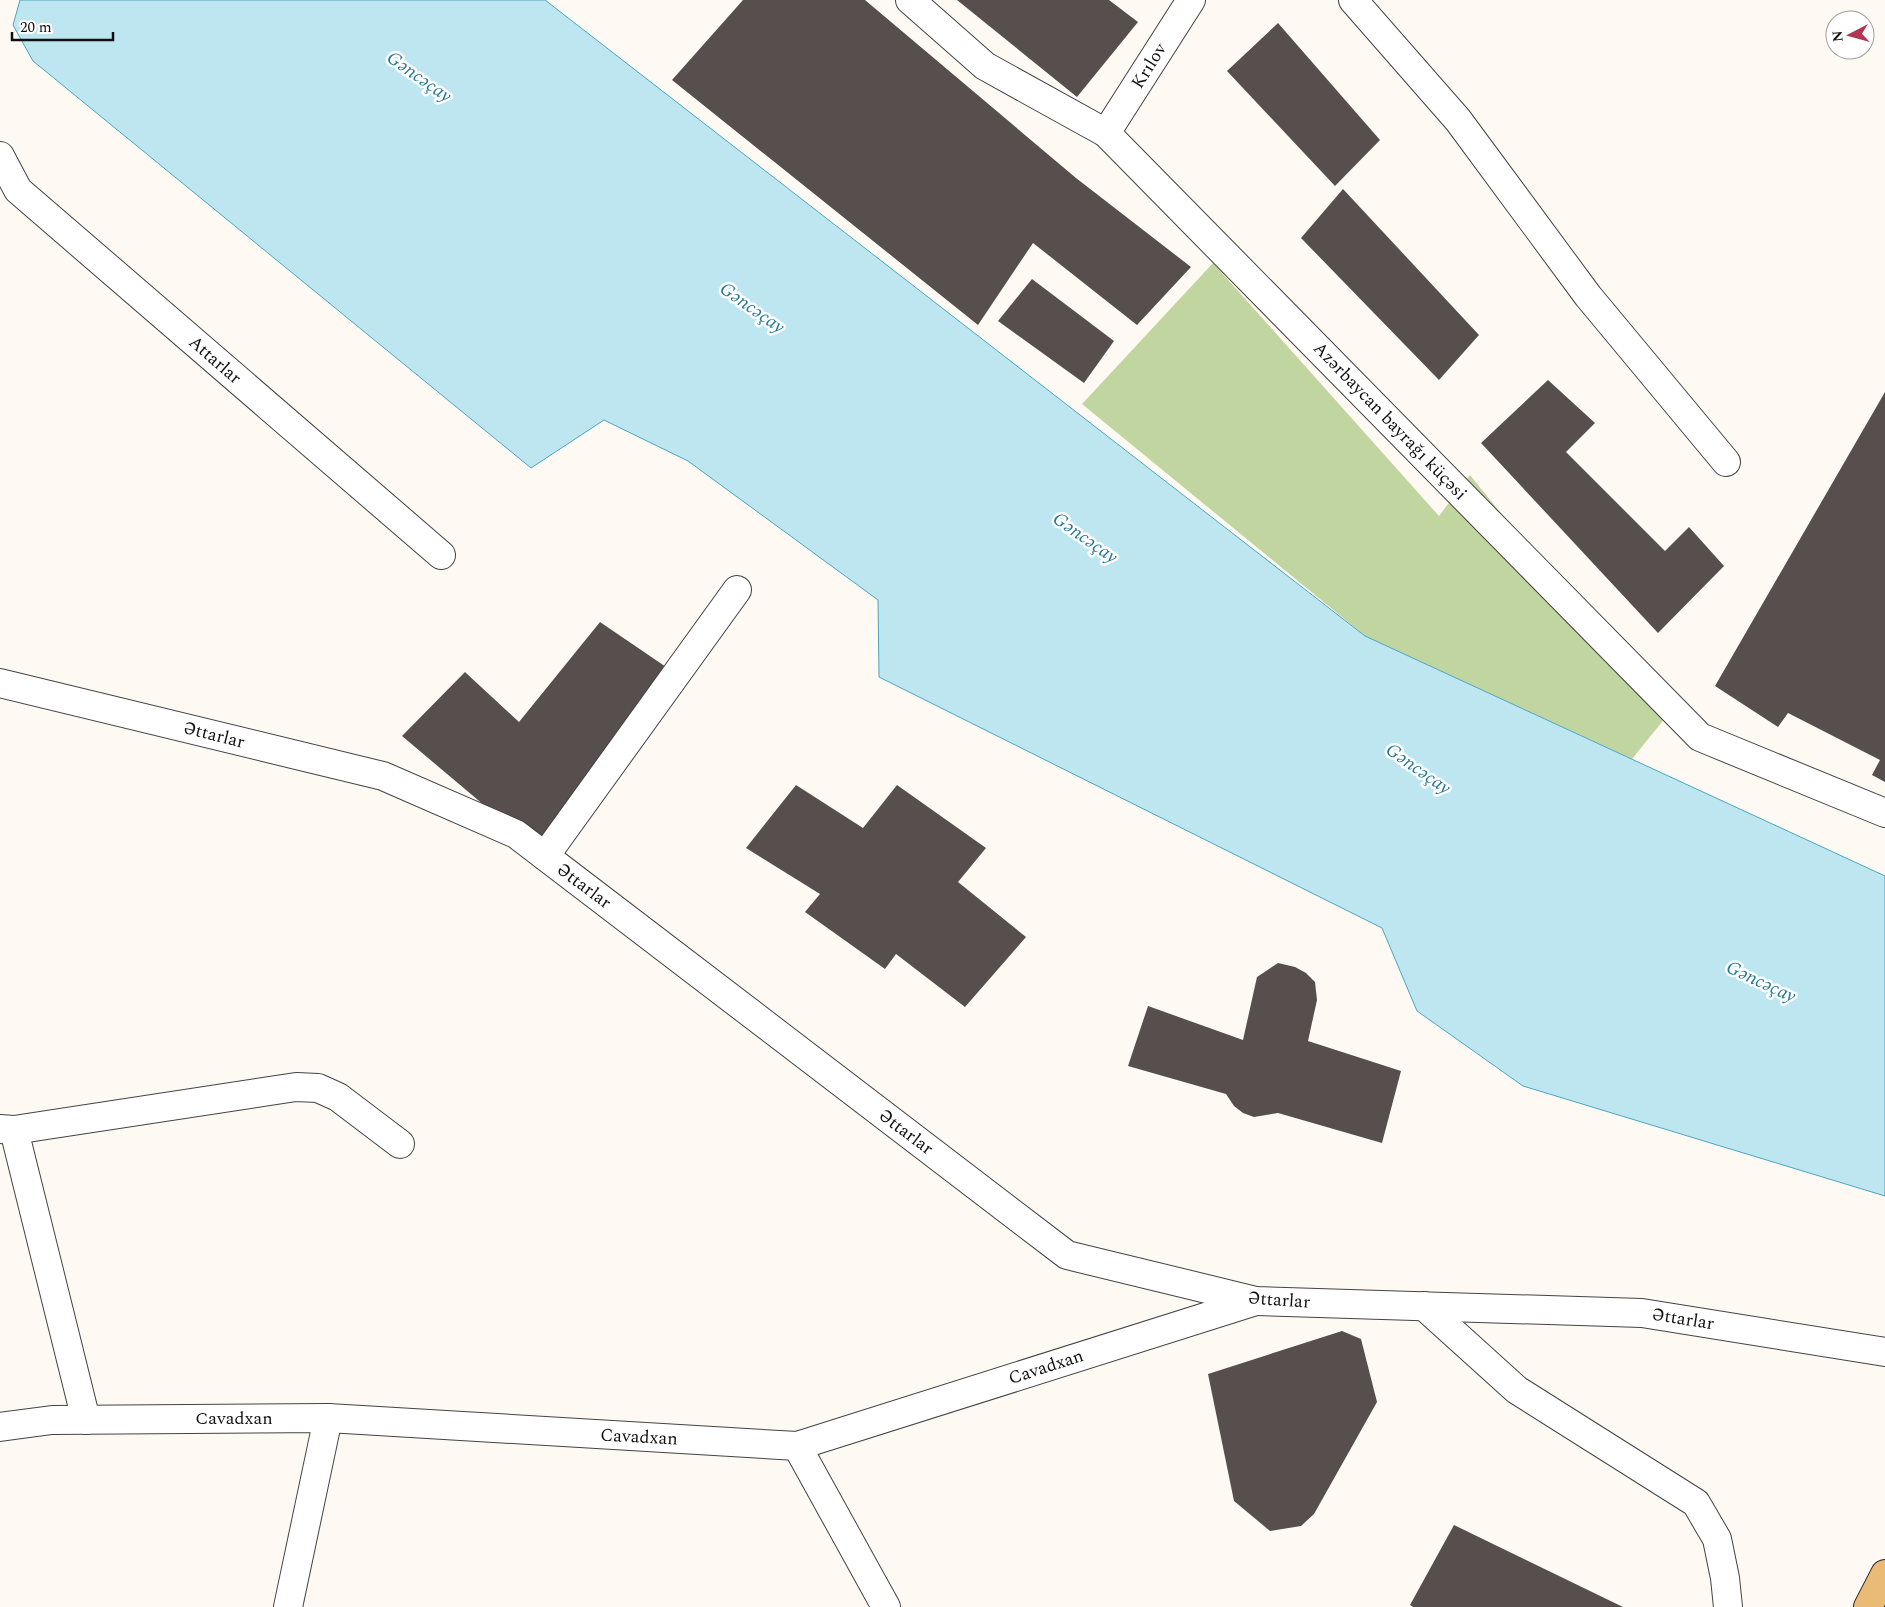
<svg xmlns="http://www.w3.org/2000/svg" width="1885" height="1607" viewBox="0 0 1885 1607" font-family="Spectral,serif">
<rect width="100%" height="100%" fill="#fefaf3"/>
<path fill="#c1d5a0" d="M1213,263L1439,516L1470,475L1666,717L1632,759L1365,636L1082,404Z"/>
<path fill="#bde6f0" stroke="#4ba6c0" d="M20,0H545L1365,636L1885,876V1196L1523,1086L1417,1011L1382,928L879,677L878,600L688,461L604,420L531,468L33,61L13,25Z"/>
<g fill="#574f4d">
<path d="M743,0H865L1076,178L1191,267L1137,325L1033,243L978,325L672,80Z"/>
<path d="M957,0H1109L1138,22L1077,97Z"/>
<path d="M1278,23L1380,140L1335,186L1227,71Z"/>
<path d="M1343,189L1479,335L1439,380L1301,238Z"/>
<path d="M1032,279L1114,341L1084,383L998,321Z"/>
<path d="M1548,380L1595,423L1566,452L1665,551L1689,527L1724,566L1658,633L1481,443Z"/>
<path d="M1885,392V782L1872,775L1880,760L1788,713L1778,727L1715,686Z"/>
<path d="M600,622L669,669L536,849L402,736L465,672L519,722Z"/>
<path d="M796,785L863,828L897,785L986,848L958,882L1026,937L965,1007L896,954L885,969L805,912L820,894L746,848Z"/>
<path d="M1278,963L1295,967L1306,973L1315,982L1317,1000L1308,1041L1401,1071L1382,1143L1278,1113L1254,1117L1243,1113L1234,1106L1226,1094L1128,1066L1148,1006L1243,1040L1257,977Z"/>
<path d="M1342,1331L1361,1339L1377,1402L1314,1514L1301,1526L1270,1531L1234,1501L1208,1374Z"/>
<path d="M1454,1525L1623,1607H1413L1410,1605Z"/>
</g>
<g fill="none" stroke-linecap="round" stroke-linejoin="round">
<defs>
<g id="minor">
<path d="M910,0L985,66L1106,133L1700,737L1885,813"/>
<path d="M1353,0L1458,120L1588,296L1726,462"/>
<path d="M1106,133L1191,0"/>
<path d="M0,156L18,190L441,555"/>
<path d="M0,683L383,776L516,834L1067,1255L1256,1301L1642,1313L1885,1352"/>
<path d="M545,856L737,590"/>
<path d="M0,1129L14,1130L296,1087L318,1088L338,1097L400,1144"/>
<path d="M14,1130L86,1420"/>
<path d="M1424,1306L1517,1390L1696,1503L1717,1539L1725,1578L1728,1607"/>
<path d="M0,1427L52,1420L328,1418L797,1446L1256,1301"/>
<path d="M797,1446L886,1607"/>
<path d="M288,1607L328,1418"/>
</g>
<path id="major" d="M1868,1607L1885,1574"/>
</defs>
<use href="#minor" stroke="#434343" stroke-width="30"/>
<use href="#major" stroke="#212121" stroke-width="30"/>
<use href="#minor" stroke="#fff" stroke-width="28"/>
<use href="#major" stroke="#eaba77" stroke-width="28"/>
</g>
<g text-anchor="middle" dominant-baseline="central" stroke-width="5" stroke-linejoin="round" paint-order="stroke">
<g font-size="18" fill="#101010" stroke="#fff">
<text transform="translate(1149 66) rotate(-58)">Krılov</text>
<text transform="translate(215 360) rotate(41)">Attarlar</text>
<text transform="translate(1390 421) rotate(46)">Azərbaycan bayrağı küçəsi</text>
<text transform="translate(214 735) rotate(14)">Əttarlar</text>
<text transform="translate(584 886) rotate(37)">Əttarlar</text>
<text transform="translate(906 1132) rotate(37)">Əttarlar</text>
<text transform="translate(1279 1300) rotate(4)">Əttarlar</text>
<text transform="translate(1683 1319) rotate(9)">Əttarlar</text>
<text transform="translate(1046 1367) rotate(-18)">Cavadxan</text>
<text x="234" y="1418">Cavadxan</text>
<text transform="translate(639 1437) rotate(3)">Cavadxan</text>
</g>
<g font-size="19" font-style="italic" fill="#257895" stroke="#fff">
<text transform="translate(419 77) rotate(35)">Gəncəçay</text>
<text transform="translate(752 308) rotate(35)">Gəncəçay</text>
<text transform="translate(1085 538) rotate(35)">Gəncəçay</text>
<text transform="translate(1418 769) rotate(35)">Gəncəçay</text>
<text transform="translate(1761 982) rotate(25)">Gəncəçay</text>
</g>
</g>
<g transform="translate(1850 35) rotate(264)"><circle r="24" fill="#ffffff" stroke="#9f9f9f"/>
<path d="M0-4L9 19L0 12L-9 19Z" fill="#b23551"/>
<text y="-8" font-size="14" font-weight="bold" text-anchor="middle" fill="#101010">N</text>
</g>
<path d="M12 32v8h101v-8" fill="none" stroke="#101010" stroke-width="2.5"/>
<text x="20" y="32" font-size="15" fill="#101010" stroke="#ffffff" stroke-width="4" paint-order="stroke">20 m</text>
</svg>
